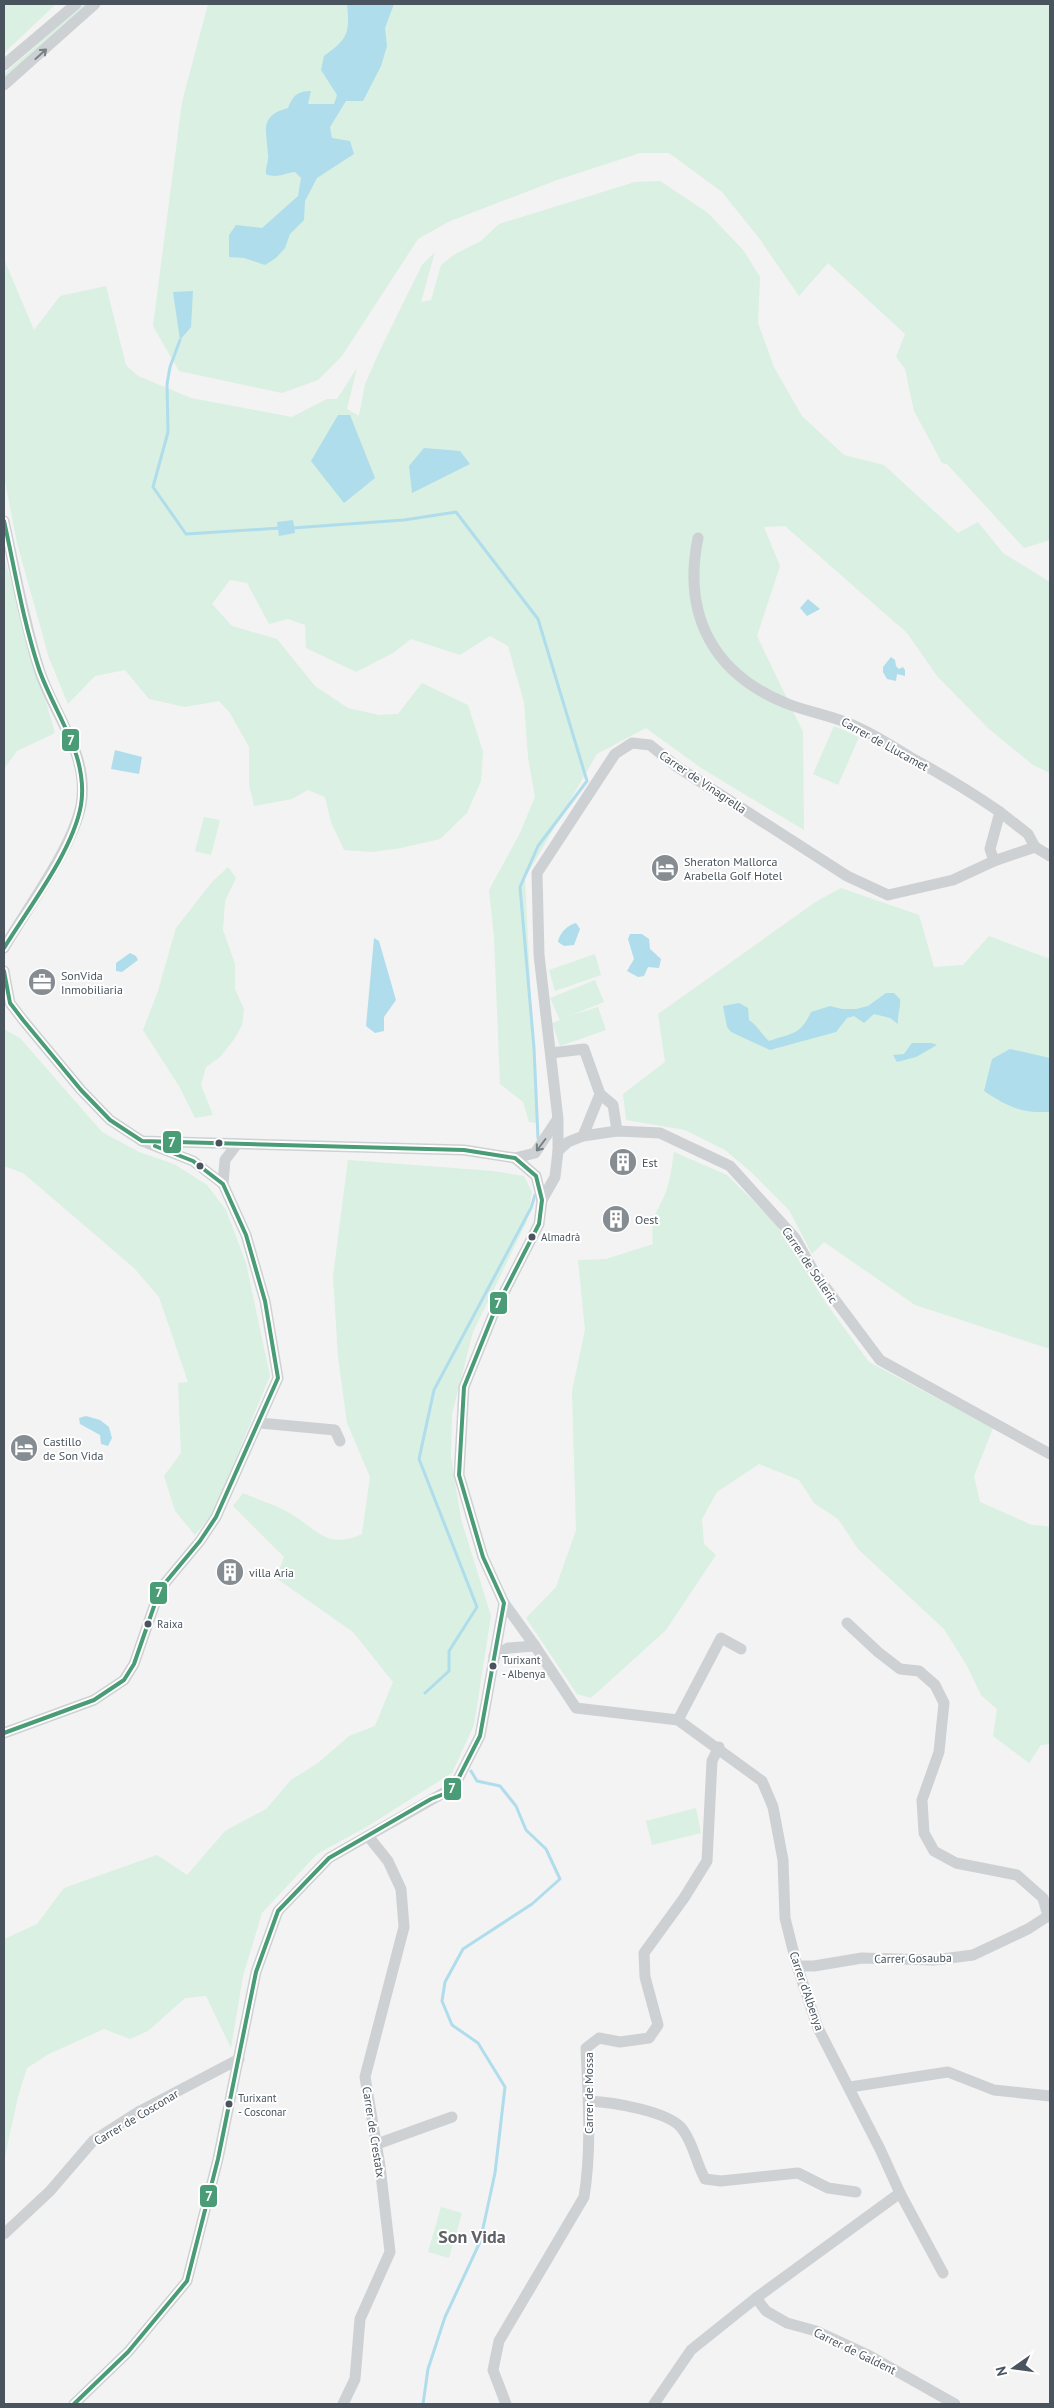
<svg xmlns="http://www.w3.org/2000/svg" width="1054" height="2408" viewBox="0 0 1054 2408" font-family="'PT Sans',sans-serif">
<rect width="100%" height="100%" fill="#f3f3f3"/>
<g fill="#d9f0e2">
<path d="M4,4H56L4,53Z"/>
<path d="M83,4H90L4,79V74Z"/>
<path d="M208,4H1050V540L1024,548L947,464L942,463L914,411L905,369L896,357L905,334L828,263L799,296L759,238L722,192L669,153H640L557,180L448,222L418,239L342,356L318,380L282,393L179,371L153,326L182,102Z"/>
<path d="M660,181L708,213L744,251L760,277L758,323L774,367L802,416L844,455L884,465L958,533L978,522L1003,553L1050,582V773L1033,765L989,729L937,676L907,633L785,526L764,527L780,566L757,636L803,732L804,830L701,768L646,728L597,754L525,878L537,1123L529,1122L523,1102L500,1084L494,937L489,890L520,833L535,797L528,757L524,702L508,646L490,636L460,655L411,639L393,653L356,672L306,648L305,625L288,619L269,624L247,583L230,580L212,604L232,626L277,639L315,686L348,708L379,715L398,714L422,683L468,705L483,752L481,781L467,813L440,839L401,848L372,852L344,850L331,822L325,797L308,790L292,799L254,806L249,784V747L230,713L219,701L185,707L149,699L125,670L95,676L68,704L49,658L17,543L4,476V259L34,330L60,296L106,286L126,365L138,376L191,398L292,417L327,399H337L357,368L347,409L359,416L365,384L381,348L422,265L435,252L421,302L431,300L441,265L455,254L481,241L499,224L635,182Z"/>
<path d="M4,557L55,733L17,751L4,769Z"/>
<path d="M834,726L859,737L838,785L813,774Z"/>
<path d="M204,817L220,820L211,855L195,851Z"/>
<path d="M228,867L236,878L225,901L223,930L235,964V989L244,1009L242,1025L235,1038L220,1057L206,1067L201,1085L213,1115L195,1118L179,1086L143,1030L158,991L176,928L212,882Z"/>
<path d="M841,888L919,915L934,967L963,965L989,936L1050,959V1349L915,1305L824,1242L812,1254L789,1210L750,1171L725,1150L685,1130L626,1120L623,1094L665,1062L658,1014L817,901Z"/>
<path d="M595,954L601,975L555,991L549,970Z"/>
<path d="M595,980L604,1002L569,1016L598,1007L606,1030L560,1046L552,1023L560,1020L550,998Z"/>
<path d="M4,1029L20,1038L102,1132L139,1152L174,1164L207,1185L226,1210L246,1263L270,1376L213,1513L195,1535L175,1511L164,1476L181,1453L178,1383L188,1382L159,1297L134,1268L23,1173L4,1166Z"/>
<path d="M674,1152L727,1175L774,1221L826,1303L869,1362L993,1428L974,1476L980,1502L1032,1525L1047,1526L1050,1528V1744L1041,1745L1029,1763L993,1736L997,1709L981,1695L967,1666L944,1629L858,1549L838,1519L814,1503L799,1480L759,1464L717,1492L702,1519L704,1544L716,1555L666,1630L591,1698L577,1694L526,1618L556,1587L576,1530L572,1391L585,1330L578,1260L606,1259L653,1244C650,1211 659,1214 667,1188C671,1176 672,1164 674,1152Z"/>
<path d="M348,1160L493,1171L524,1176L532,1192L527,1221L473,1332L452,1414L451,1457L461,1519L491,1616L474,1725L452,1773L368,1826L317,1854L262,1913L243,1976L231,2048L206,1996L185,1998L148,2031L130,2039L104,2029L49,2054L27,2068L18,2097L4,2160V1939L37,1924L64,1888L157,1855L187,1875L225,1831L266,1809L291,1780L318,1763L349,1736L375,1726L393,1682L353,1632L276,1578L284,1557L233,1506L243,1493C257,1499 273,1504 286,1511C316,1527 325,1551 362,1534L370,1477L347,1423L338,1357L333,1276Z"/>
<path d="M696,1808L701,1833L652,1845L646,1821Z"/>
<path d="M441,2207L462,2213L449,2258L428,2252Z"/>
</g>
<g fill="#b0ddeb">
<path d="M347,4H394L385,28L387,46L381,66L363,101H346L330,127L332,138L350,141L354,154L317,178L305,201L304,220L290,234L285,248L276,258L265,265L244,258L229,257V235L236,225L262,228L298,196L301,178L295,172C285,173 276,179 266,174C265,167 269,162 268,155C267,131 258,116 288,108C293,96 297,91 311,91L308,104H334L337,95L321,70L324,56C348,39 350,33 347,4Z"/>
<path d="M193,291L191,327L180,340L173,292Z"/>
<path d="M338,415H350L375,478L344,503L311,461Z"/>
<path d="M424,448L460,451L470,464L412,493L409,466Z"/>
<path d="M293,520L295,533L279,536L277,522Z"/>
<path d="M808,599L820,609L807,616L800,608Z"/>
<path d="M891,657L895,660L896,666L899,669L903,667L905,670V676L897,674L896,681L887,679L883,672V667Z"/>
<path d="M115,750L142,757L139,774L111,769Z"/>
<path d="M576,923L580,929L574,945L564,946L558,942C559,934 567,925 576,923Z"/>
<path d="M630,934H642L649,939L650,949L661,959L659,968L648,967L644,976L638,977L627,971L634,959L628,939Z"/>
<path d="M374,938L379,941L396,1000L384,1017V1031L375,1033L366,1026Z"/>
<path d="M130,953L136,956L138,960L122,972L116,971V963Z"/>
<path d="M886,993H894L900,999C901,1008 897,1015 898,1024L890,1018L874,1014L864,1023L854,1016L847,1018L836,1032L770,1050L731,1032L727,1027L723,1006L739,1003L748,1008L749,1020C759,1027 760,1033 769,1041C791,1033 800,1036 811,1012L830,1006L842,1009H856L868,1006Z"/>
<path d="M912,1043H932L937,1045L916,1057L897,1062L893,1055L904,1054Z"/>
<path d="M1010,1049L1050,1058V1112C1021,1113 1008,1107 984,1091L992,1059Z"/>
<path d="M86,1416L100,1420L109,1427L112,1438L108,1446L101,1444L100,1435L80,1424L79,1418Z"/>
</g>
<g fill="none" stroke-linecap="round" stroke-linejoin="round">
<g stroke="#b0ddeb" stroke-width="3">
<path d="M180,340L170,367L167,384L168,432L153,487L186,534L280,528"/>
<path d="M292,528L404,520L456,512L538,619L587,781L538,846L520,887L534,1048L538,1138"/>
<path d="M425,1693L449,1671V1651L477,1607L419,1459L434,1390L531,1208L535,1195"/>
<path d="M423,2404L428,2369L445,2317L480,2242L495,2173L505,2087L478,2043L452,2025L442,2001L445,1982L463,1949L532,1904L560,1879L546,1849L526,1830L516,1806L500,1786L477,1781L471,1771"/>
</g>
<g stroke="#ced1d3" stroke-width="11">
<path d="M4,65L76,4"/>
<path d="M4,85L95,4"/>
<path d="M4,521C15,570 24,621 39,669C53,714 90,754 81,805C72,849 27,908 4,948"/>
<path d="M698,538C682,616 714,675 788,704C811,713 835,716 857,727C875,735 892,746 910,757C941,774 971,792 1000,812L990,849L994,861"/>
<path d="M1000,812L1028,834L1035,847"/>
<path d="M1035,847L1050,856"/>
<path d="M4,971L10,1003L23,1020L81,1090L110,1120L142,1141L464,1150L515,1158L535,1153L557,1120"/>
<path d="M551,1053L584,1049L600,1094L583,1136"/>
<path d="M600,1094L613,1105L617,1131"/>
<path d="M558,1151L568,1142L583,1136L617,1131L660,1133L730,1166L795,1238L814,1272L880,1360L1050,1454"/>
<path d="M515,1158L536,1176L542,1200L539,1224L495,1310L464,1387L459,1475L483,1557L504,1603L535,1646L576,1708L678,1720L762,1781L773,1807L783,1860L785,1918L797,1966L818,2028L880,2149L900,2193L943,2273"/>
<path d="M223,1184L225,1160L237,1144"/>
<path d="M542,1200L555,1177L558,1151V1119L539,955L537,873L615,754L632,743L650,745L676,766L847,876L888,895L953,880L994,861L1035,847"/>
<path d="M260,1423L335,1430L340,1441"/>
<path d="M847,1623L878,1652L900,1669L919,1671L935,1685L944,1703L939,1752L922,1800L924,1833L934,1851L956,1863L1017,1875L1043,1898L1048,1916"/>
<path d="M494,1656L508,1648L535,1646"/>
<path d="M678,1720L721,1638L741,1649"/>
<path d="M4,1733L94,1700L124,1680L134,1664L160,1589L200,1541L216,1517L278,1378L265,1301L246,1235L223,1184L193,1161L142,1141"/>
<path d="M797,1966H814L862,1958L934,1960L973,1955L1028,1929L1048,1916L1050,1917"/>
<path d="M850,2087L948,2072L994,2090L1050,2096"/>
<path d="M589,2101C610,2102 671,2111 683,2130C694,2145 696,2163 705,2179L721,2181L798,2173L828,2188L856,2192"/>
<path d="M377,2144L452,2117"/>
<path d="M4,2234L50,2191L93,2141L140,2111L239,2059"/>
<path d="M756,2298L766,2311L787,2323L816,2331L868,2355L955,2404"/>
<path d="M74,2404L128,2352L187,2281L218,2159L256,1972L278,1911L329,1858L454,1787L480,1736L504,1603"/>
<path d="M343,2404L355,2379L360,2319L390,2252L380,2166L365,2077L404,1927L401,1889L388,1861L368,1836"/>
<path d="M506,2404L493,2370L499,2341L584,2197C592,2148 588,2097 586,2048L599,2038L620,2042L649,2038L658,2025L645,1977L644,1953L684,1898L707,1861L712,1761L719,1747"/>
<path d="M654,2404L691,2350L756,2298L900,2193"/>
</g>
<defs>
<g id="bus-1">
<path d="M4,521C15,570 23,621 39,669C54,713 89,755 81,805C73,851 29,907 4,948"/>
<path d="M4,971L10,1003L23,1020L81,1090L110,1120L142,1141L464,1150L515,1158L536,1176L542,1200L539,1224L495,1310L464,1387L459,1475L483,1557L504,1603L480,1736L454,1787L449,1792L431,1799L329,1858L278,1911L256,1972L218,2159L187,2281L128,2352L74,2404"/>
<path d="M4,1733L94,1700L124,1680L134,1664L160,1589L200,1541L216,1517L278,1378L265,1301L246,1235L223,1184L193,1161L155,1146"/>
</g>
</defs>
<use href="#bus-1" stroke="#fff" stroke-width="8"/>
<use href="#bus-1" stroke="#499c75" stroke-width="4"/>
</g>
<defs><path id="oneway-shaft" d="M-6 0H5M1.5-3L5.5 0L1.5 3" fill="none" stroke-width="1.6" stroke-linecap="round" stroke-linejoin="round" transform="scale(1.25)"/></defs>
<g stroke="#788087">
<use href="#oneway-shaft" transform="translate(41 54) rotate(-42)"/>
<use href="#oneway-shaft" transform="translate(541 1145) rotate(127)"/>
</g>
<defs>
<symbol id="hotel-disc" viewBox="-11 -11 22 22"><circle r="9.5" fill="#858c92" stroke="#fff"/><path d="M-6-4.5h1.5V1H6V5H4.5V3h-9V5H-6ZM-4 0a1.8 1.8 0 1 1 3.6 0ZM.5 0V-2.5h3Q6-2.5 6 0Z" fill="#fff"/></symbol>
<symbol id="office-disc" viewBox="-11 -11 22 22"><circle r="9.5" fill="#858c92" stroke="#fff"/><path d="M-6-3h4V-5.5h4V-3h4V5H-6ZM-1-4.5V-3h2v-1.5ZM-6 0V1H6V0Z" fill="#fff"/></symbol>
<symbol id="building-disc" viewBox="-11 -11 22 22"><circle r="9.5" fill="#858c92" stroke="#fff"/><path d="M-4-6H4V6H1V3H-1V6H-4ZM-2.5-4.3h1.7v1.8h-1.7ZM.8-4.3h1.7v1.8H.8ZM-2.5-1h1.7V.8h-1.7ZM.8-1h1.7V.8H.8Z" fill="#fff"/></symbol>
</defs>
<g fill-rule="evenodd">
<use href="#hotel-disc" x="649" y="852" width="32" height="32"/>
<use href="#office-disc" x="26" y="966" width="32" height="32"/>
<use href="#building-disc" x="607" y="1146" width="32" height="32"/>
<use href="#building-disc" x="600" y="1203" width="32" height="32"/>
<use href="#hotel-disc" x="8" y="1432" width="32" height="32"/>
<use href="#building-disc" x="214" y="1556" width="32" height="32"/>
</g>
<g fill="#4a545e" stroke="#fff" stroke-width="2">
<circle cx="219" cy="1143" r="4.5"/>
<circle cx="200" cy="1166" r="4.5"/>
<circle cx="532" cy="1237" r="4.5"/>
<circle cx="148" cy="1624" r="4.5"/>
<circle cx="493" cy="1666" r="4.5"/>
<circle cx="229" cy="2104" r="4.5"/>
</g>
<g text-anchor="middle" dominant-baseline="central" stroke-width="4" stroke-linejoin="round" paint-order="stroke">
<g font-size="11" fill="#4a545e" stroke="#fff" text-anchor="start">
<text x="541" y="1237">Almadrà</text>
<text x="157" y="1624">Raixa</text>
<text x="502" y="1660">Turixant<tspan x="502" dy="14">- Albenya</tspan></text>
<text x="238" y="2098">Turixant<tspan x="238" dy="14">- Cosconar</tspan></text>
</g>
<g font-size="12" fill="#4a545e" stroke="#fff">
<text transform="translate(885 744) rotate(29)">Carrer de Llucamet</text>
<text transform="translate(703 782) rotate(34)">Carrer de Vinagrella</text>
<text transform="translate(810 1265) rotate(56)">Carrer de Solleric</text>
<text transform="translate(913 1958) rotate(-1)">Carrer Gosauba</text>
<text transform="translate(807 1991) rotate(71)">Carrer d'Albenya</text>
<text transform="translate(588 2093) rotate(-90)">Carrer de Mossa</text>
<text transform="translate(136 2117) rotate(-31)">Carrer de Cosconar</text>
<text transform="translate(374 2132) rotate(81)">Carrer de Crestatx</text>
<text transform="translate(855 2351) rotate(26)">Carrer de Galdent</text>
</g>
<g font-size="12" fill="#4a545e" stroke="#fff" text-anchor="start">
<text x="684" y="861">Sheraton Mallorca<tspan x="684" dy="14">Arabella Golf Hotel</tspan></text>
<text x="61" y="975">SonVida<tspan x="61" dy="14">Inmobiliaria</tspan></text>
<text x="642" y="1162">Est</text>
<text x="635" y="1219">Oest</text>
<text x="43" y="1441">Castillo<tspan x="43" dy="14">de Son Vida</tspan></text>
<text x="249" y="1572">villa Aria</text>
</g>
<g font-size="18" font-weight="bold" fill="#5e6166" stroke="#fff">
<text x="472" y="2236">Son Vida</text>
</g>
</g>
<g stroke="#fff" stroke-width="2">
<rect x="61" y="728" width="19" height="24" rx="5" fill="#499c75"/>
<rect x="162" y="1130" width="20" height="24" rx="5" fill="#499c75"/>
<rect x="489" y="1291" width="19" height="24" rx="5" fill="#499c75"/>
<rect x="149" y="1581" width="19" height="24" rx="5" fill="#499c75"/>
<rect x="443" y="1777" width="19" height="24" rx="5" fill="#499c75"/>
<rect x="199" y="2184" width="19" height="24" rx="5" fill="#499c75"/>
</g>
<g font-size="14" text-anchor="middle" font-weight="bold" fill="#fff">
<text x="71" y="745">7</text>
<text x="172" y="1147">7</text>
<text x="498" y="1308">7</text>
<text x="159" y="1597">7</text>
<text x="452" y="1793">7</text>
<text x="209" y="2201">7</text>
</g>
<rect width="1054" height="2408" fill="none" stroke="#4a545e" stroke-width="10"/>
<g transform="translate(1014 2368) rotate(256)" stroke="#ffffff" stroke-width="4" paint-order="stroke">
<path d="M0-4L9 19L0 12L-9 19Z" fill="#4a545e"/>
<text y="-8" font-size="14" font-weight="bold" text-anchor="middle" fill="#4a545e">N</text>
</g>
</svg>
